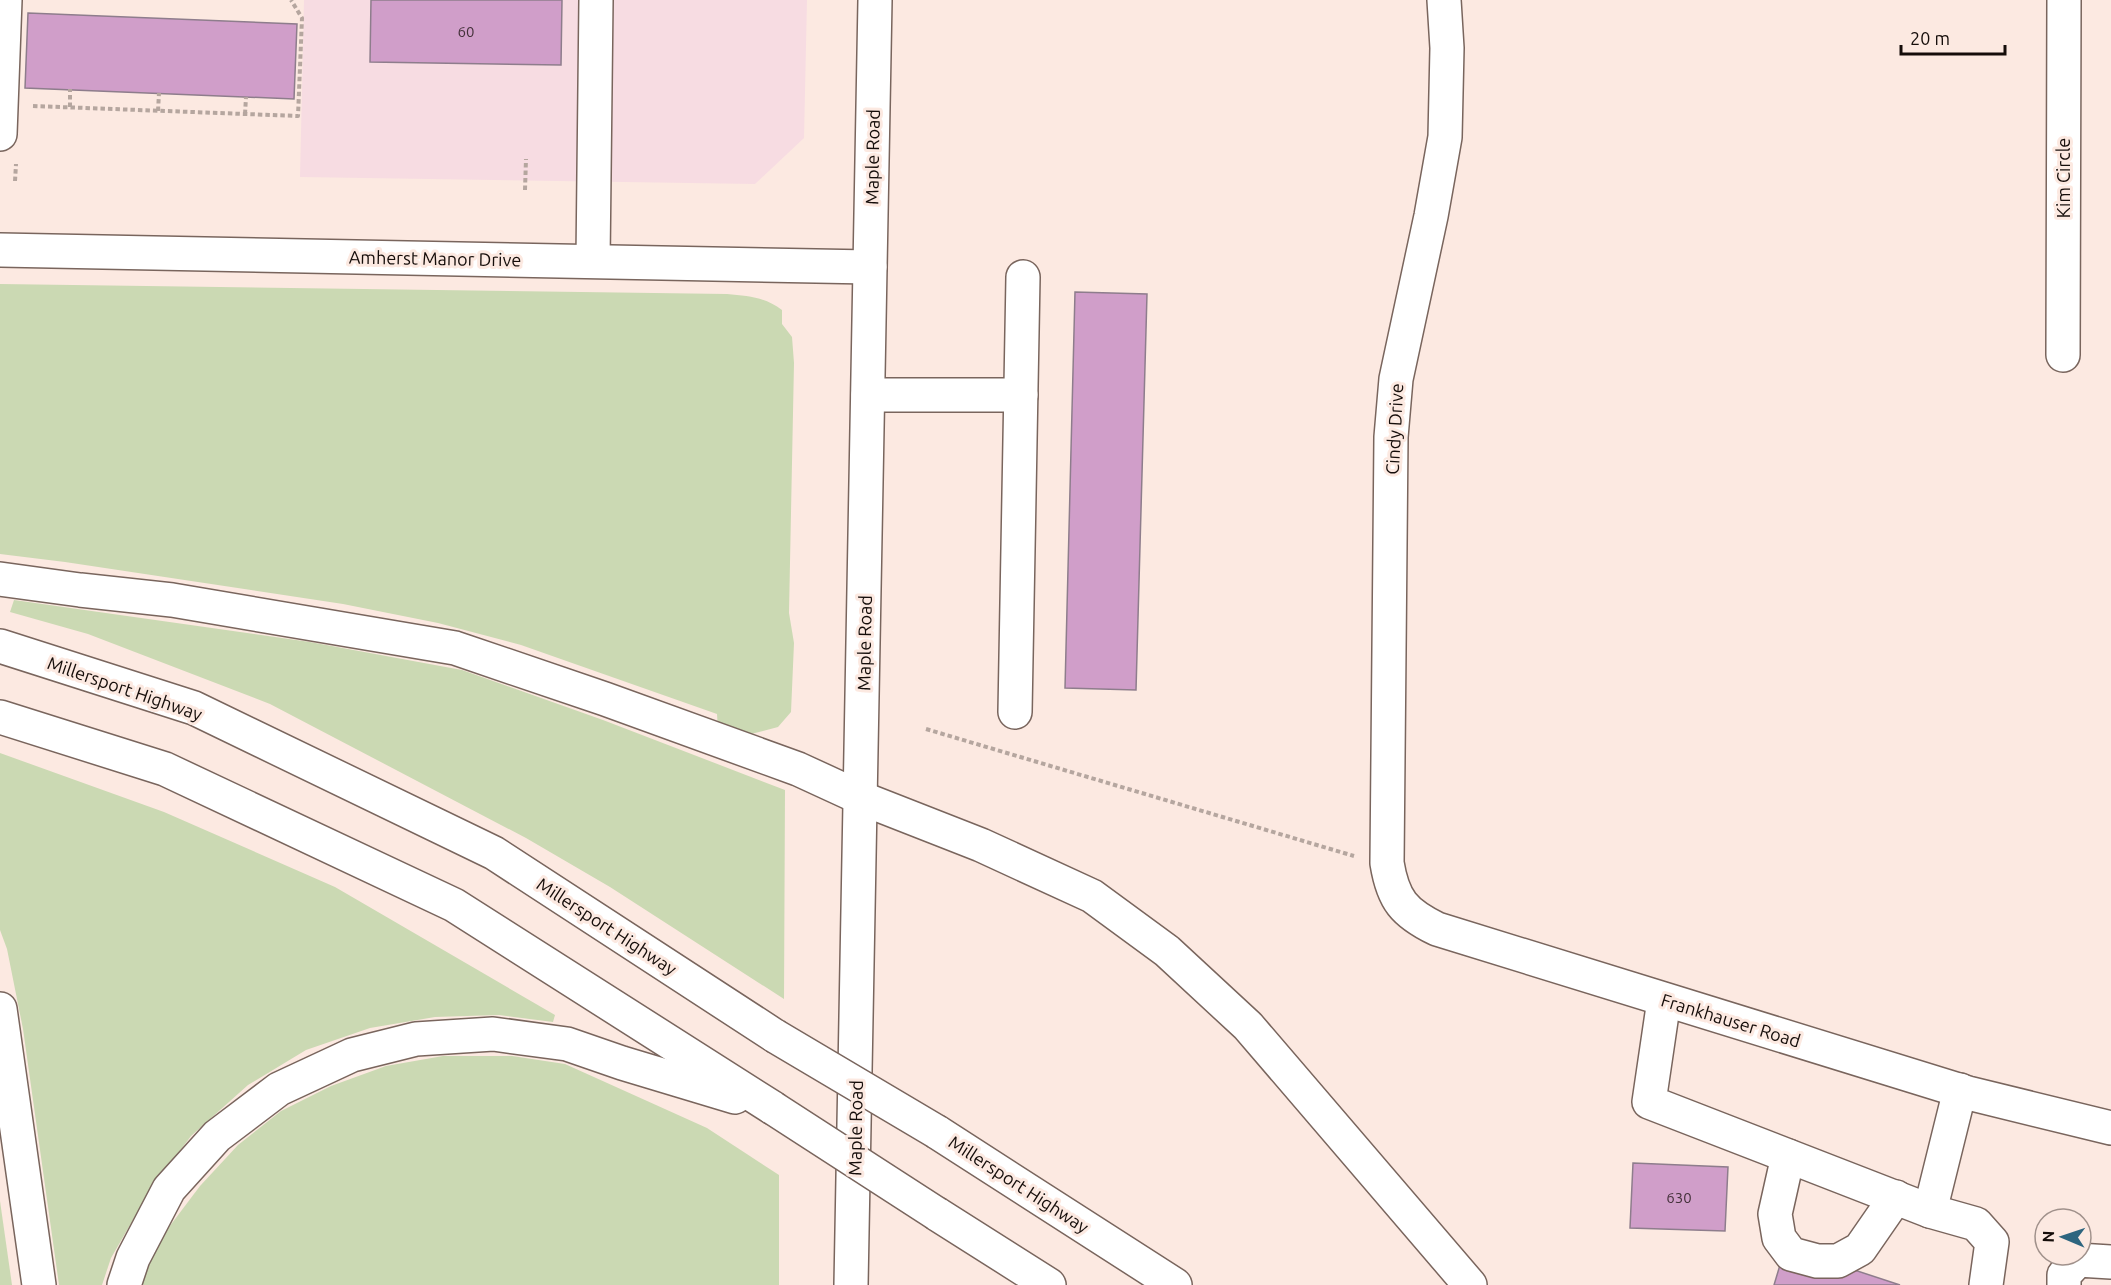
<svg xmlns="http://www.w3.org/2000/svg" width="2111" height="1285" viewBox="0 0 2111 1285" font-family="Ubuntu,sans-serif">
<rect width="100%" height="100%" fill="#fce9e1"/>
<path fill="#f7dce2" d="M304,0H807L804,138L755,184L300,177Z"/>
<g fill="#cbd9b3">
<path d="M0,284L727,294C748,296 765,297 782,310V324L792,337L794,363L789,613L794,643L791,712L778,727L751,734L718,730L717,714L521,645L438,623L343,604L65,562L0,554Z"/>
<path d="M14,600L310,642L462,670L603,720L785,790L784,999L610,887L526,838L270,704L88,634L10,612Z"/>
<path d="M0,753L164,812L335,887L555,1015L553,1022L499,1015L435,1017L370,1028L306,1050L248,1085L191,1136L149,1192L111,1258L102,1285H59L23,1029L7,949L0,930Z"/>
<path d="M443,1056H512L565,1064L707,1128L779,1175V1285H141L160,1239L200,1186L238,1145L281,1111L331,1086L386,1066Z"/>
<path d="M0,1201L12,1285H0Z"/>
</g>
<g fill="#d09ec9" stroke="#8e7d8c" stroke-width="1.5">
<path d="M371,0H562L561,65L370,62Z"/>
<path d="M28,13L297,24L294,99L25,88Z"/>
<path d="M1075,292L1147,294L1136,690L1065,688Z"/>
<path d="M1633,1163L1728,1167L1725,1231L1630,1228Z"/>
<path d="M1830,1262L1900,1285H1774L1780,1265Z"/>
</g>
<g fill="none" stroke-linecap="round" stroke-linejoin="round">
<defs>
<g id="minor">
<path d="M1444,0L1447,48L1445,137L1431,216L1396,379L1391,437L1387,863C1393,900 1404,913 1437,929L1968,1093L2111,1128"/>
<path d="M0,134L5,0"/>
<path d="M0,250L870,267"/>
<path d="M593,261L596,0"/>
<path d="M2063,355L2064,0"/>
<path d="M868,395H1021"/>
<path d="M1015,712L1023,277"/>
<path d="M1664,1000L1649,1102L1930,1211"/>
<path d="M1960,1090L1930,1211L1976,1224L1992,1242L1986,1285"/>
<path d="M1788,1156L1775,1214L1779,1238L1791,1254L1817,1261H1838L1860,1249L1896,1197"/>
<path d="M2064,1285V1275L2078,1260L2111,1262"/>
</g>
<g id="major">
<path d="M0,579L80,590L172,600L455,648L605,699L798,769L861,798L981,845L1092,896L1167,951L1248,1026L1470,1285"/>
<path d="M0,646L194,708L494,853L775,1036"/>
<path d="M0,717L165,769L454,905L773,1108"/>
<path d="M0,1009L39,1285"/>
<path d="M937,1132L1175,1285"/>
<path d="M937,1214L1049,1285"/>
<path d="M124,1285L133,1258L169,1189L217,1136L279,1089L352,1055L416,1039L493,1034L567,1044L622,1063L735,1097"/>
<path d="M851,1285L875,0"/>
</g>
</defs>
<use href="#minor" stroke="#79655d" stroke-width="36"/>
<use href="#major" stroke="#79655d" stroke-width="36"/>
<g stroke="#b5a69f" stroke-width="4" stroke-dasharray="4.5 3" stroke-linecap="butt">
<path d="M33,106L298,116L302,18L291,0"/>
<path d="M70,107V89"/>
<path d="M158,111L159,93"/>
<path d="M245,114L246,97"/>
<path d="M15,181L16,164"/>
<path d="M525,190L526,159"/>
<path d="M926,729L1354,856"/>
</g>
<use href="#minor" stroke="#fff" stroke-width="33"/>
<use href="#major" stroke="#fff" stroke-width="33"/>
<defs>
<g id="major-bridge">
<path d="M775,1036L937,1132"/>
<path d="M773,1108L937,1214"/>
</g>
</defs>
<use href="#major-bridge" stroke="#79655d" stroke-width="36" stroke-linecap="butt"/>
<use href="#major-bridge" stroke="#fff" stroke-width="33"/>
</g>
<g text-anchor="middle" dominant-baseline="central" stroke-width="6" stroke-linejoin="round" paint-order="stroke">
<g font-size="15" fill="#44313a">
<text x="466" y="31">60</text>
<text x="1679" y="1197">630</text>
</g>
<g font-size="18" fill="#150d0a" stroke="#fce9e1">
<text transform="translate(872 157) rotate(-89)">Maple Road</text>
<text transform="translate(2063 178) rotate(-90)">Kim Circle</text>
<text transform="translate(435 258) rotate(1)">Amherst Manor Drive</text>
<text transform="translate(1394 429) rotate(-87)">Cindy Drive</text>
<text transform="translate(864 643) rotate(-89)">Maple Road</text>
<text transform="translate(125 688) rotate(19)">Millersport Highway</text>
<text transform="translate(607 926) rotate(33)">Millersport Highway</text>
<text transform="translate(1731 1020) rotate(17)">Frankhauser Road</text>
<text transform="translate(855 1128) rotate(-89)">Maple Road</text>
<text transform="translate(1019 1184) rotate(33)">Millersport Highway</text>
</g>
</g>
<g transform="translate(2063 1237) rotate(272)"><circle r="28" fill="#fce9e1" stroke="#a0918b" stroke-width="1.5"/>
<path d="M0-4.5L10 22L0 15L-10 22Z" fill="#2d657f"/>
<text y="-9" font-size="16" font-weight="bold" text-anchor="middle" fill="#150d0a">N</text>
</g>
<path d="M1901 45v9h104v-9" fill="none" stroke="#150d0a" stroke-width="3"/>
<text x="1910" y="45" font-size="18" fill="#150d0a" stroke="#fce9e1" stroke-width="4.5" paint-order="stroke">20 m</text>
</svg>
